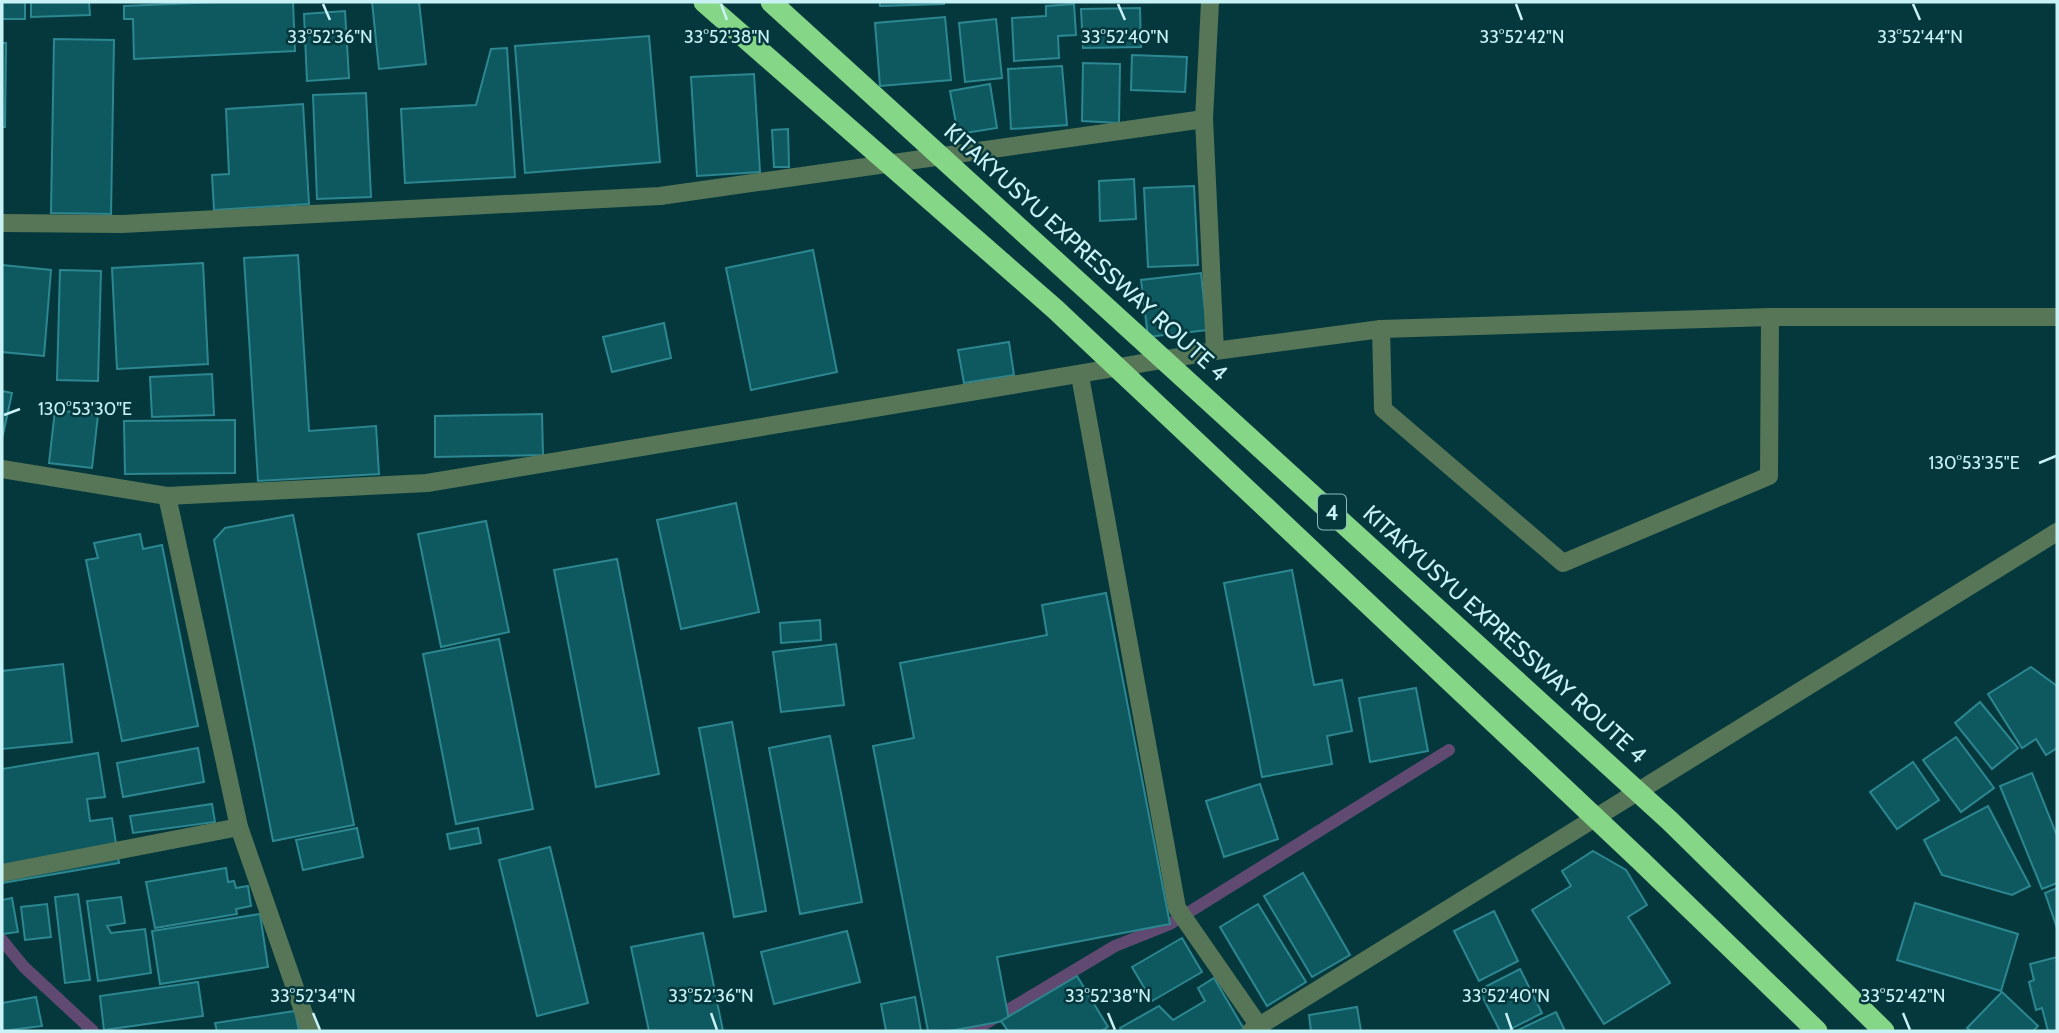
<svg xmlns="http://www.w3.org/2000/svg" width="2059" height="1033" viewBox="0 0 2059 1033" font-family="Cabin,sans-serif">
<rect width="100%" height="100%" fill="#05383d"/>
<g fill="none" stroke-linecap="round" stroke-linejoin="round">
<g stroke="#614a72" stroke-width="12">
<path d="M2,940L24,967L93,1031"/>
<path d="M973,1031L1115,946L1170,924L1449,750"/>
</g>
</g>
<g fill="#0e585f" stroke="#2c8790" stroke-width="2">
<rect x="2" y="2" width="23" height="17"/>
<path d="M31,2H89L90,15L31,17Z"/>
<path d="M218,2H293L295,51L134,59L133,19H124V6Z"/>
<path d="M372,2H419L426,64L379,69Z"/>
<path d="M880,2H944V4L880,6Z"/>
<path d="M1074,4L1076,35L1058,36L1059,58L1014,61L1012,18L1046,16V6Z"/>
<path d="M1140,8L1141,47L1083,48L1081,9Z"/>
<path d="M345,11L349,78L307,81L304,14Z"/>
<path d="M945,17L951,80L880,86L875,23Z"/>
<path d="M996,19L1002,78L965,82L959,23Z"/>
<path d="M649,36L660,162L525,173L515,46Z"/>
<path d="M54,39L114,40L111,214L51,213Z"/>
<path d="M2,43H6L5,127H2Z"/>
<path d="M507,48L515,177L405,183L401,109L476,105L491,49Z"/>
<path d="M1132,55L1187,57L1185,92L1131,90Z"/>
<path d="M1083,63L1120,64L1119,123L1082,121Z"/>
<path d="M1062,66L1067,125L1011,129L1008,69Z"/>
<path d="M754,74L760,172L697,176L691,77Z"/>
<path d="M990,84L997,128L958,134L950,91Z"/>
<path d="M366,93L371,197L317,199L313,95Z"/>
<path d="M303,104L309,204L214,210L212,175L229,174L226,109Z"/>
<path d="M788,129L789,167H774L772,130Z"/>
<path d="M1134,179L1136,219L1100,221L1099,181Z"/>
<path d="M1194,186L1198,265L1148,267L1144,188Z"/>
<path d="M813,250L837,372L751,390L726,268Z"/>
<path d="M298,255L309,431L376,426L379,474L258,481L244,258Z"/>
<path d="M203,263L208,364L117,369L112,268Z"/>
<path d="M2,265L51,270L44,356L2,352Z"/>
<path d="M60,270L101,271L98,381L57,380Z"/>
<path d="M1201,273L1207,330L1148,337L1141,280Z"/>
<path d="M664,323L671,358L612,372L603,337Z"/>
<path d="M1009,342L1014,375L964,383L958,350Z"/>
<path d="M212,374L214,415L152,417L150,377Z"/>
<path d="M2,391L12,393L2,439Z"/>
<path d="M55,410L98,415L92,468L49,463Z"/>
<path d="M542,414L543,455L435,457V416Z"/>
<path d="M235,420V473L125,474L124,421Z"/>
<path d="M736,503L759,612L681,629L657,520Z"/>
<path d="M293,515L354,825L273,841L214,540L225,528Z"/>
<path d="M486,521L509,632L441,647L418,534Z"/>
<path d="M140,534L143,549L162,545L198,726L122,741L86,560L98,558L94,543Z"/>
<path d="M617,559L659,774L596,787L554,570Z"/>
<path d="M1292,570L1314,685L1342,680L1352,731L1327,736L1332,764L1262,777L1224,583Z"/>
<path d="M1106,593L1170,924L997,957L1009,1020L950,1031H928L873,746L914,738L900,663L1047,635L1042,605Z"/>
<path d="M820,620L821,640L781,643L780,623Z"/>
<path d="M499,639L533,809L456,824L423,654Z"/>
<path d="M836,644L844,705L781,712L773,652Z"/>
<path d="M63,664L72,742L2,749V671Z"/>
<path d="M2031,667L2057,686V748L2046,755L2036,739L2022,748L1988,694Z"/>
<path d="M1416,688L1428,751L1370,762L1359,698Z"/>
<path d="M1980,702L2018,748L1992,769L1955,723Z"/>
<path d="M732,722L766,911L734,917L699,728Z"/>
<path d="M830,736L862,902L800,914L769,748Z"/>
<path d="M1956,737L1994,788L1961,812L1923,760Z"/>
<path d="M198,748L204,782L123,797L117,763Z"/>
<path d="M98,753L105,797L87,799L90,821L112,818L119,863L2,883V769Z"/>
<path d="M1913,762L1939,800L1897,829L1870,792Z"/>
<path d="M2032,773L2057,836V883L2042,889L2000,786Z"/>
<path d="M1260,784L1278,839L1224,857L1206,801Z"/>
<path d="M212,804L215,822L133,833L130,816Z"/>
<path d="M1988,806L2030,886L2012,895L1942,875L1924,840Z"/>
<path d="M357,828L363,857L303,870L296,840Z"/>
<path d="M478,828L481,843L450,849L447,834Z"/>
<path d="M550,847L588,1003L537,1016L499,860Z"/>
<path d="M1593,851L1626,870L1647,905L1628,917L1670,983L1604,1024L1532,910L1571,886L1562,871Z"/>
<path d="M226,868L228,882L234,881L236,888L248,886L251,906L236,909L237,914L155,928L146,882Z"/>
<path d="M1303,873L1350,955L1312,977L1264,896Z"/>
<path d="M2057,888V928L2045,893Z"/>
<path d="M78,894L90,980L65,983L55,897Z"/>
<path d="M121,897L125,923L107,926L111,933L145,929L151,973L98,981L87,901Z"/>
<path d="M12,898L18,932L2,934V900Z"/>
<path d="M1915,903L2018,934L2001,991L1897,960Z"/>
<path d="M47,904L51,937L25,940L21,907Z"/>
<path d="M1258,904L1306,982L1267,1006L1220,927Z"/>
<path d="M1494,911L1518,961L1479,981L1454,931Z"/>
<path d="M260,914L268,967L160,984L152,931Z"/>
<path d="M847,931L860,982L774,1004L761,952Z"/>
<path d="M703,933L723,1031H649L631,947Z"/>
<path d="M1182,938L1202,972L1152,1001L1132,967Z"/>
<path d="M2057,957V1031H2048L2042,1008L2036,1010L2029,982L2034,980L2030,964Z"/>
<path d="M1520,969L1542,1013L1507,1031H1500L1479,990Z"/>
<path d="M1077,976L1108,1027L1101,1031H1008L1001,1021Z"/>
<path d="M1214,978L1244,1029L1240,1031H1122L1120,1028L1159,1006L1173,1020L1205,1001L1198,988Z"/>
<path d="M198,982L203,1016L104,1030L100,996Z"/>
<path d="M2002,992L2038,1026L2033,1031H1971L1967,1028Z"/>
<path d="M36,997L42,1026L2,1031V1003Z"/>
<path d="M915,997L921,1031H886L881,1004Z"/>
<path d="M1357,1007L1361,1031H1311L1309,1015Z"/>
<path d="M295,1011L299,1031H217L215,1023Z"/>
<path d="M1556,1012L1565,1031H1516Z"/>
</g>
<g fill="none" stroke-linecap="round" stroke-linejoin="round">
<g stroke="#577657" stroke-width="18">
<path d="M1210,2L1204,119L1215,351"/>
<path d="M2,223L122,224L660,196L1204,119"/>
<path d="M1381,329L1383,409L1563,563L1769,476L1770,317"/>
<path d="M1080,376L1177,908L1259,1026"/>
<path d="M2,469L167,496L427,483L1215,351L1381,329L1770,317H2057"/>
<path d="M167,496L239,827L310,1031"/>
<path d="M2,873L239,827"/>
<path d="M1251,1031L2057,532"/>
</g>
<g stroke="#86d687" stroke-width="21">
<path d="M704,2L1055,309L1639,859L1817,1031"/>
<path d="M771,2L1670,821L1884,1031"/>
</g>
</g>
<path fill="none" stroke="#c9f2f6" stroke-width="2.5" d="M323,4L330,20M721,4L727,20M1118,4L1125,20M1516,4L1522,20M1913,4L1920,20M4,415L20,409M2039,463L2056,456M313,1013L320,1030M711,1013L717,1030M1108,1013L1115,1030M1506,1013L1512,1030M1903,1013L1910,1030"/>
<g text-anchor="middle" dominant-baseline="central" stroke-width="5" stroke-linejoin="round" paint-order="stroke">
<rect fill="#05383d" stroke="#8ebabe" stroke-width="2" x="1318" y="494.5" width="28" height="35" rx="5"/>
<g font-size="21" font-weight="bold" fill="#c9f2f6">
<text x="1332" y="512">4</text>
</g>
<g font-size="23" fill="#c9f2f6" stroke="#05383d">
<text transform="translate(1086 252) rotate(42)">KITAKYUSYU EXPRESSWAY ROUTE 4</text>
<text transform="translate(1505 634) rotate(42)">KITAKYUSYU EXPRESSWAY ROUTE 4</text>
</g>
</g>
<g font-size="18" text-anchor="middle" fill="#c9f2f6" stroke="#05383d" stroke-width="5" stroke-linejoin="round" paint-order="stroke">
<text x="1920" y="43">33°52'44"N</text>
<text x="330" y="43">33°52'36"N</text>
<text x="727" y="43">33°52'38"N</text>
<text x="1125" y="43">33°52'40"N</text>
<text x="1522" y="43">33°52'42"N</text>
<text x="85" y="415">130°53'30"E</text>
<text x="1974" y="469">130°53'35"E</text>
<text x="313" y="1002">33°52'34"N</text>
<text x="711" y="1002">33°52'36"N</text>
<text x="1108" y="1002">33°52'38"N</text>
<text x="1506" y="1002">33°52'40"N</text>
<text x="1903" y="1002">33°52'42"N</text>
</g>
<rect width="2059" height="1033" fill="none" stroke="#c9f2f6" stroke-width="7"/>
</svg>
